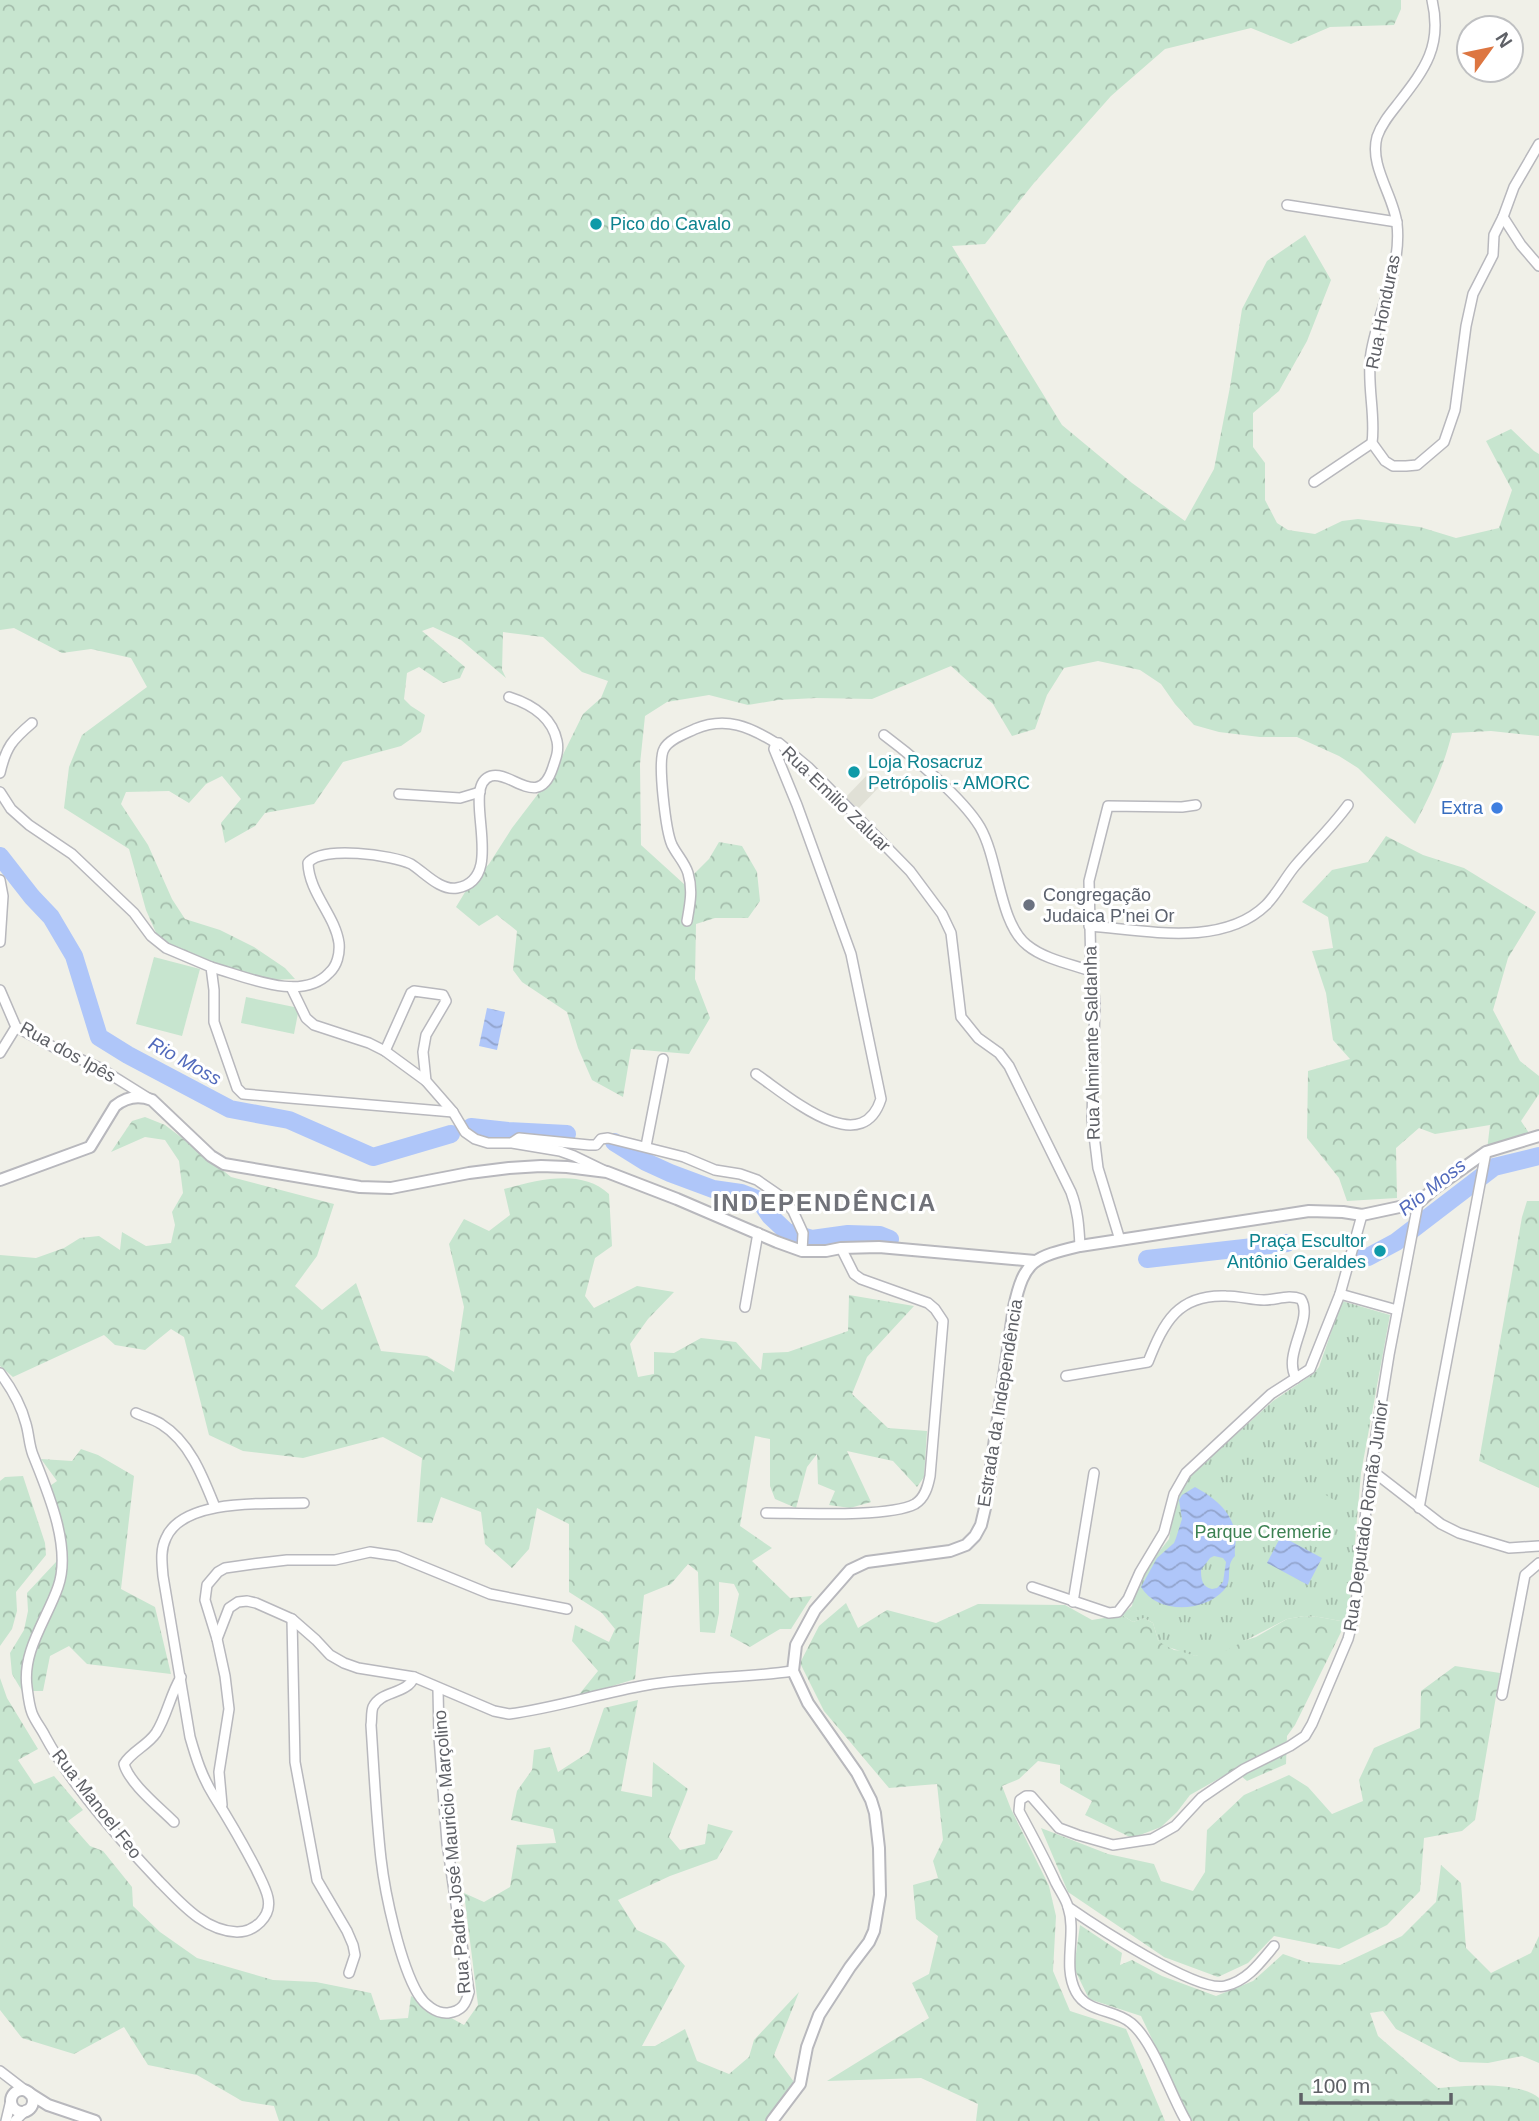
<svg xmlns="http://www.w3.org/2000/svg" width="1539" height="2121" viewBox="0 0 1539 2121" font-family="Helvetica,sans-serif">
<defs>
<pattern id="forest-crowns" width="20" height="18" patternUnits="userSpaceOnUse" patternTransform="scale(1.75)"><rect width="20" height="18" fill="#c7e5cf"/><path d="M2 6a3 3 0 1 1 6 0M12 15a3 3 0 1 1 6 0" fill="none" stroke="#a5bdac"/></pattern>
<pattern id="park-tufts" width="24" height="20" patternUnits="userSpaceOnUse" patternTransform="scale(1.75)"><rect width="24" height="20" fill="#c7e5cf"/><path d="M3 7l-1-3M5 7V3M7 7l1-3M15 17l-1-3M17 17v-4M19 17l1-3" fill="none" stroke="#a5bdac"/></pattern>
<pattern id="water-waves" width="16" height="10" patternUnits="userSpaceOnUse" patternTransform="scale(1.75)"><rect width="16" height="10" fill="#afc6f9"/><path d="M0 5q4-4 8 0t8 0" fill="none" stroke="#92a4cd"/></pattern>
</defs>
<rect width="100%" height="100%" fill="#f0f0e8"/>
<path fill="#e0e0d6" d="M870,772L882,784L858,809L846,797Z"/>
<g fill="url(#forest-crowns)">
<path d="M0,0H1401V9L1394,25L1330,27L1291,44L1251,28L1165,49L1111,96L1034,183L985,244L952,246L1062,425L1132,483L1185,521L1214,469L1230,387L1242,309L1267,261L1305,235L1331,280L1307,341L1279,391L1253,413V447L1265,463V500L1277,523L1288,530L1315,534L1342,521L1358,519L1420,527L1456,538L1499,528L1512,490L1486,441L1511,429L1534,451L1539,454V736L1491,731L1452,733C1444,766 1431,794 1415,824L1358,768L1339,756L1297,737H1260L1219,732L1194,725L1175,704L1161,684L1140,670L1098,661L1064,668L1047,695L1035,729L1012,736L993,704L951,666L872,699L816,698L778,700L748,705L709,695L667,702L645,716L640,764L641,845L684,884L709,859L719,842L742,846L757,872L760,901L748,918H715L696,924L695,979L710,1018L689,1054L631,1049L623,1097L592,1080L578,1048L567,1012L522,982L513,970L517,931L497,915L479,926L456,907L470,884L489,864L512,828L541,790L549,783L583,714L601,698L608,681L582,672L543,637L503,632L502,670L506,678L461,640L433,627L422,631L465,667L460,678L443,683L419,667L407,673L404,699L411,706L425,715L421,732L401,746L343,762L314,804L265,813L255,826L225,843L221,823L241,799L222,776L206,784L189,803L169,791L126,792L121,804L148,845L172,899L185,919L220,930L254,947L285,968L295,979L250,981L196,963L157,935L146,910L129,849L64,808L69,767L82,735L147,687L131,658L91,649L62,653L14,628L0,630Z"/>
<path d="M1386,836L1423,855L1464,868L1536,912L1508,958L1493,1010L1520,1061L1539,1076V1094L1521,1121L1531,1136L1487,1150L1490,1125L1435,1134L1419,1128L1396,1148L1397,1198L1347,1201L1339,1178L1307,1138L1308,1071L1350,1059L1333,1040L1326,993L1312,951L1333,948L1328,917L1302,902L1332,870L1368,862Z"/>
<path d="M145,1117L165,1125L202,1153L231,1177L334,1204L317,1256L295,1286L322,1310L356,1283L381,1351L427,1356L454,1372L464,1307L449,1244L464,1219L489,1231L510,1215L504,1189C538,1180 581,1168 609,1194L612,1246L595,1258L585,1296L594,1308L637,1286L674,1292L648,1319L630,1344L638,1377L654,1374V1352L674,1353L701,1338L736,1342L761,1370L763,1353L788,1352L848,1331L849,1295L914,1306L867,1357L852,1394L888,1428L927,1431L924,1477L917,1487L893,1461L847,1451L871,1502L850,1508L829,1505L835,1491L818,1484L817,1454L807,1467L796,1508L775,1499L770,1486V1439L755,1436L740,1526L772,1548L752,1561L790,1598L812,1596L791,1629H780L750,1647L730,1636L739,1594L734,1584L719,1582V1613L715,1633L700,1632L698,1572L688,1564L671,1584L644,1595L635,1679L577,1697L598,1671L572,1641L575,1625L609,1642L615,1629L602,1613L569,1592V1524L537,1508L529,1549L512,1568L485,1544L481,1512L441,1497L432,1523L417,1522L422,1458L383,1437L303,1458L243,1451L209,1435L184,1337L171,1329L145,1350L115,1345L104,1335L13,1377L0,1366V1255L36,1258L64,1248L80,1238L99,1236L120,1250L122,1232L146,1246L171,1243L175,1225L172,1212L183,1193L179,1161L165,1140L145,1137L111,1152L132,1121Z"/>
<path d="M1527,1201H1539V1488L1479,1461L1522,1217Z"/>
<path d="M81,1449L98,1455L134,1476L121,1589L155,1607L171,1674L87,1664L69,1646L50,1656L43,1691H22L12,1674L10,1653L24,1630L28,1611L27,1593L56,1562L59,1546L44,1490L57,1481L41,1459L72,1461Z"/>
<path d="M23,1476L45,1543L46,1555L16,1592L17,1611L12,1629L0,1646V1481L5,1477Z"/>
<path d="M846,1603L858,1628L887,1610L936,1623L978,1604L1065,1605L1092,1620L1122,1615L1133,1622L1144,1618L1153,1623L1158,1640L1174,1650L1184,1651L1195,1656L1256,1637L1287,1619L1304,1616L1319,1617L1346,1622L1295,1725L1287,1736L1286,1764L1247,1781L1234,1770L1190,1795L1177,1812L1161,1827L1132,1838L1085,1815L1092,1801L1060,1783V1765L1038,1761L1019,1779L1002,1786L1011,1809L1049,1886L1056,1916L1053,1971L1070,2011L1126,2029L1165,2121H976L978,2104L921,2078L827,2081L929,2018L912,1983L929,1974L938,1936L916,1919L913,1885L938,1878L933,1861L943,1840L937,1784L889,1788L824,1711L800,1663L819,1626Z"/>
<path d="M1455,1666L1500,1673L1475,1820L1462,1831L1424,1838L1420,1891L1387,1925L1339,1949L1274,1936L1248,1963L1218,1977L1164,1957L1068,1892L1041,1828L1108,1854L1154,1864L1161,1881L1193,1891L1205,1872L1207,1830L1244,1795L1289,1775L1308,1787L1332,1814L1363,1801L1359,1780L1374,1748L1420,1728L1421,1691Z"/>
<path d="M0,1678L7,1698L38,1749L18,1760L34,1784L54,1776L83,1810L68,1821L90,1846L103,1851L132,1887L133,1906L160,1932L197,1958L273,1980L316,1982L371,1993L380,2020L408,2018L411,1996L464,2025L478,2005L464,1893L484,1902L510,1887L517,1845L556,1843L553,1829L511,1820L517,1791L532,1770L534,1750L550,1747L558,1772L589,1752L604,1708L638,1700L621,1791L652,1797L653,1762L688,1789L669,1837L680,1850L705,1844L708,1824L733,1831L717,1859L670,1876L618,1900L637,1930L665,1943L685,1966L642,2046H655L685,2029L697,2061L729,2074L749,2057L754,2040L799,1992L774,2055L794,2082L766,2121H279L274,2106L242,2101L197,2075L148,2065L124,2027L74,2054L22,2038L0,2010Z"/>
<path d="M1441,1865L1461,1883L1466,1948L1491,1973L1531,1953L1539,1936V2063L1522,2056L1488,2063L1460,2062L1396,2029L1383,2011L1370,2013L1378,2036L1438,2088C1465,2086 1517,2080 1539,2098V2121H1191L1141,2016L1089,1999L1074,1968L1080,1925L1122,1953L1120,1965L1132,1960L1162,1976L1216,1996L1253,1981L1283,1954L1306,1962L1340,1965L1402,1936L1436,1902Z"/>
</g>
<path fill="url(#park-tufts)" d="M1342,1301L1390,1315L1361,1473L1349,1611L1346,1622L1319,1617L1304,1616L1287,1619L1227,1650L1195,1656L1165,1646L1158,1640L1153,1623L1144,1618L1133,1622L1122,1615L1132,1606L1134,1596L1147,1567L1169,1539L1176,1500L1185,1480L1273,1401L1313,1374L1319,1367Z"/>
<g fill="#c7e5cf">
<path d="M154,957L200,969L182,1036L136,1024Z"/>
<path d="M246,997L299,1008L294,1034L241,1023Z"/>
<path d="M1311,1486L1339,1503L1313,1547L1285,1531Z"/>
</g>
<g fill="url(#water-waves)" fill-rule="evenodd">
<path d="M487,1008L505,1012L497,1050L479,1046Z"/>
<path d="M1195,1487C1213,1497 1232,1511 1235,1533C1237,1541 1234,1548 1235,1556C1224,1567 1234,1580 1224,1590C1203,1613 1157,1614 1141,1587L1157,1558L1174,1543L1176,1538L1182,1519L1179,1500L1182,1495ZM1214,1556L1223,1558L1226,1562L1223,1582L1217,1588L1212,1589C1202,1587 1201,1579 1201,1570L1210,1558Z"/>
<path d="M1281,1536L1322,1558L1308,1585L1267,1563Z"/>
</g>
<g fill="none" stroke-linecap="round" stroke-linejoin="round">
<g stroke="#afc6f9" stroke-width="18">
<path d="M0,856L32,897L51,917L74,956L99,1037L128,1055L230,1109L289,1120L373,1157L451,1134"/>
<path d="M471,1127L508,1131L567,1134"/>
<path d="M614,1142L646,1162L670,1173L713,1189L741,1193L759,1200L770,1216L787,1232L812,1239L848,1234L880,1235L890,1239"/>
<path d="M1354,1258L1368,1257L1396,1242L1494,1167L1539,1156"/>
<path d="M1147,1259L1287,1243"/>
</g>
<defs>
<g id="minor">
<path d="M1432,0C1443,47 1424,70 1397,105C1389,115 1381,125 1377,137C1369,166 1394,196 1397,224C1402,268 1378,310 1371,353C1366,383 1376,414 1372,443L1385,461L1393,466H1406L1417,465L1444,442L1455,410L1466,326L1473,294L1493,255L1494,235L1503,217L1514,187L1539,144"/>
<path d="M1287,205L1397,222"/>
<path d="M1503,217L1521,245L1539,266"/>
<path d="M1314,482L1372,443"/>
<path d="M884,735C912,756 962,797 980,827C999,860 999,923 1027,945C1044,959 1070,964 1091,971"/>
<path d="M0,773C6,747 12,740 32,723"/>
<path d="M0,792L11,809L29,825L72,854L134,913L151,936L166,948L211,967L214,990V1022L237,1088L243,1094L453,1112"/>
<path d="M399,794L460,798L480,792"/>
<path d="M0,880L3,896L0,942"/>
<path d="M687,921C690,904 693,890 688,873C685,863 677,855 672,845C666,832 657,761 664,749C669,739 685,734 695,729C726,716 750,727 776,743"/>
<path d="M1089,926C1144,930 1222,948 1266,905C1277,894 1285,878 1295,866C1313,845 1332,827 1348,805"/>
<path d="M211,967C245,976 301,1003 329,973C337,966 340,954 339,943C335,915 309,893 308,863C321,845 393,855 411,864C424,872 440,891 457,888C510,879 458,786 491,776C511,770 539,811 553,767C556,758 559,751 557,741C552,717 531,704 509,697"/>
<path d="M291,987L306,1018L314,1025L369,1043L385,1051L426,1081"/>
<path d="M0,990L16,1027L57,1049L100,1068L148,1098"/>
<path d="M385,1051L411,993L414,991L443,995L446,1001L426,1035L423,1052L426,1081L453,1112L465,1132L475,1139L488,1143H512L560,1151L574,1156L605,1171"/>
<path d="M0,1053L16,1027"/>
<path d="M756,1074C787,1095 861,1161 881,1099L851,954L797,805L774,749L776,743H779L808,767L866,826L910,871L942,914L951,933L961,1017L978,1038L999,1053L1009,1066L1071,1192C1078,1210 1079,1227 1080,1246"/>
<path d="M513,1142L519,1138L589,1145H596L601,1139L608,1138L684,1157L715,1170L740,1174L757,1180L783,1198L793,1211L803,1233L802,1251"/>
<path d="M646,1146L663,1059"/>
<path d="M1120,1240L1098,1168L1092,1119L1095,1002L1091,971L1089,881L1108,806L1182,807L1196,805"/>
<path d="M1340,1294L1397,1310"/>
<path d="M745,1307L758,1233"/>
<path d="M0,1373C12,1389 21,1404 26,1424C29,1434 29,1445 33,1455C48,1492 72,1548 58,1587C47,1619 22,1651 27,1687C28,1695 29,1705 32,1713C35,1721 41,1728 45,1736C72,1786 119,1839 159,1881C180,1902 204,1931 237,1932C254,1932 272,1917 268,1898C266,1888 260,1878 256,1869C243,1844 229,1820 214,1796C202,1777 196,1758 190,1737L163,1576C162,1563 160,1550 166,1538C183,1498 267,1504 304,1503"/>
<path d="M1066,1376L1148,1362C1164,1322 1178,1294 1226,1296C1239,1296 1252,1300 1264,1300C1277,1300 1288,1294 1301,1299C1314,1320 1282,1354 1296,1378"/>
<path d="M136,1413C144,1417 154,1419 161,1424C190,1442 203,1477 215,1507"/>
<path d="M1370,1473L1379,1476L1441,1524L1459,1533L1509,1548L1539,1546"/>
<path d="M1419,1508L1486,1152"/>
<path d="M766,1513C799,1513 888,1518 915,1504C925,1498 928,1486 930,1476L943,1321L935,1309L928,1303L861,1279L854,1274L841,1248"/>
<path d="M1032,1587L1109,1613L1118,1612L1128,1599L1140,1572L1164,1532L1174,1494L1186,1473L1271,1394L1310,1369L1340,1294L1362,1215"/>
<path d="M1073,1602L1094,1473"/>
<path d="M292,1619L295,1762L317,1880L347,1931L353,1945L355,1955L349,1973"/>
<path d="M217,1639L205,1600L207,1585L218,1572L225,1568L253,1564L287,1560H335L370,1552L397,1556L490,1594L567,1609"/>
<path d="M414,1677C407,1695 381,1690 373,1707C371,1712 372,1720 371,1725C374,1770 376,1815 381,1859C385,1894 400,1964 418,1994C424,2004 436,2014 448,2013C462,2011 466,2004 469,1992L447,1843L439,1737L438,1689"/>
<path d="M1502,1695L1525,1575L1539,1563"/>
<path d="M222,1805L219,1772L229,1709L225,1676L217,1639L229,1608L238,1602L247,1601L256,1603L292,1619L316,1640L330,1655L344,1663L358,1668L414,1677L494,1711L509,1714C555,1708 600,1693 647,1685C695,1677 745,1678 793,1671"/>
<path d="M174,1822C159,1807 129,1783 124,1764C132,1751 147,1746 156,1733C167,1716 170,1695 181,1677"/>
<path d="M1068,1907C1094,1925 1197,1993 1225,1986C1247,1981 1260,1963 1274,1946"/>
<path d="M0,2071L26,2091"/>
<path d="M6,2121L11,2100"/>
<path d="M15,2121L26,2110"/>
<path d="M1186,2121C1170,2094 1154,2042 1131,2023C1115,2009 1087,2013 1076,1992C1062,1966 1077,1934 1068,1907C1066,1899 1060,1891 1056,1883C1045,1859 1032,1835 1019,1811L1020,1800L1026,1796H1031L1059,1828L1078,1835L1113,1845L1152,1839L1175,1826L1201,1798L1220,1785L1244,1769L1290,1746L1305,1736L1312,1724L1348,1639L1355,1612L1370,1473L1389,1355L1418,1203"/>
</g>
<g id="tertiary">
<path d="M0,1180L90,1147L115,1106C126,1097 139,1095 152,1100L211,1156L224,1164L360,1187L391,1188L469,1173L509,1168L541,1166L567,1167L607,1172L677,1199L777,1242L802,1251H826L841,1248L879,1247L1035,1261"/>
<circle cx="22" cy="2101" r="11"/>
<path d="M29,2093L48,2105L95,2121"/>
<path d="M772,2121L800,2084L807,2047L819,2015L850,1967L869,1942L874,1931L880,1895L879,1848L875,1813L871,1800L857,1773L808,1703L793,1671L796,1645L815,1610L850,1570L867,1562L950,1551L966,1545L975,1536L981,1525L985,1508L1014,1307C1024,1260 1034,1257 1080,1246L1309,1211L1343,1212L1362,1215L1418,1203L1435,1188L1486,1152L1539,1136"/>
</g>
</defs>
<use href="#minor" stroke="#b8b8bd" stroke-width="12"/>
<use href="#tertiary" stroke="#b8b8bd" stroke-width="14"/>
<use href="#minor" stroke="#fff" stroke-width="9"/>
<use href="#tertiary" stroke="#fff" stroke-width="10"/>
</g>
<g fill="#0f9aa8" stroke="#fff" stroke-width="2.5">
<circle cx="596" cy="224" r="7"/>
<circle cx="854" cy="772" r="7"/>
<circle cx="1380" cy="1251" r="7"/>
</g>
<circle fill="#3f7fe0" stroke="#fff" stroke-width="2.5" cx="1497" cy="808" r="7"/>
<circle fill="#6b7280" stroke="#fff" stroke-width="2.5" cx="1029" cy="905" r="7"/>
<g text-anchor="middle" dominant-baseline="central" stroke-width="6" stroke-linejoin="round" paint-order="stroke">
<g font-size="18" fill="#0d838f" stroke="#fff" text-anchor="start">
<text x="610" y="224">Pico do Cavalo</text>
<text x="868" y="762">Loja Rosacruz<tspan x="868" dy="21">Petrópolis - AMORC</tspan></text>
<text x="1366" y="1241" text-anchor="end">Praça Escultor<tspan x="1366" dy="21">Antônio Geraldes</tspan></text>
</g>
<g font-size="18" fill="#5f6167" stroke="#fff">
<text transform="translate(1383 312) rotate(-79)">Rua Honduras</text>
<text transform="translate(836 799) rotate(44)">Rua Emilio Zaluar</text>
<text transform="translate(1092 1043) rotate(-91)">Rua Almirante Saldanha</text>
<text transform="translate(68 1052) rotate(29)">Rua dos Ipês</text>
<text transform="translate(1000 1403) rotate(-81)">Estrada da Independência</text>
<text transform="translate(1366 1516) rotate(-82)">Rua Deputado Romão Junior</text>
<text transform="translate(97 1804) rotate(52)">Rua Manoel Feo</text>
<text transform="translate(452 1852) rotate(-95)">Rua Padre José Mauricio Marçolino</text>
</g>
<g font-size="18" fill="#366cbe" stroke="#fff" text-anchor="end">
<text x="1483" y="808">Extra</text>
</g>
<g font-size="18" fill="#5b616d" stroke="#fff" text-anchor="start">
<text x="1043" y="895">Congregação<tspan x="1043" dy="21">Judaica P'nei Or</tspan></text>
</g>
<g font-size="18" fill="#3c8152" stroke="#fff">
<text x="1263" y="1532">Parque Cremerie</text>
</g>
<g font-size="19" font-style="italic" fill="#526abc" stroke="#fff">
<text transform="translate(185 1061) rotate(29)">Rio Moss</text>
<text transform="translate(1432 1187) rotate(-38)">Rio Moss</text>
</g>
<g font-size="24" font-weight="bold" letter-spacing="2" fill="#707279" stroke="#fff">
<text x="825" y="1202">INDEPENDÊNCIA</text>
</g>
</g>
<g transform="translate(1490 49) rotate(57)"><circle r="33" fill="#ffffff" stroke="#bfc0c2" stroke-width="2"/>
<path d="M0-5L12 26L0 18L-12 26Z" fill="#dd7641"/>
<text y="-10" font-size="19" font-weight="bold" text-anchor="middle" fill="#5f6167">N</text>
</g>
<path d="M1301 2093v10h150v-10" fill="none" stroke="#5f6167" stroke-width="3.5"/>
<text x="1312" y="2093" font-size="21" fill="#5f6167" stroke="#ffffff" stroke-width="5" paint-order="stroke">100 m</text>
</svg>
